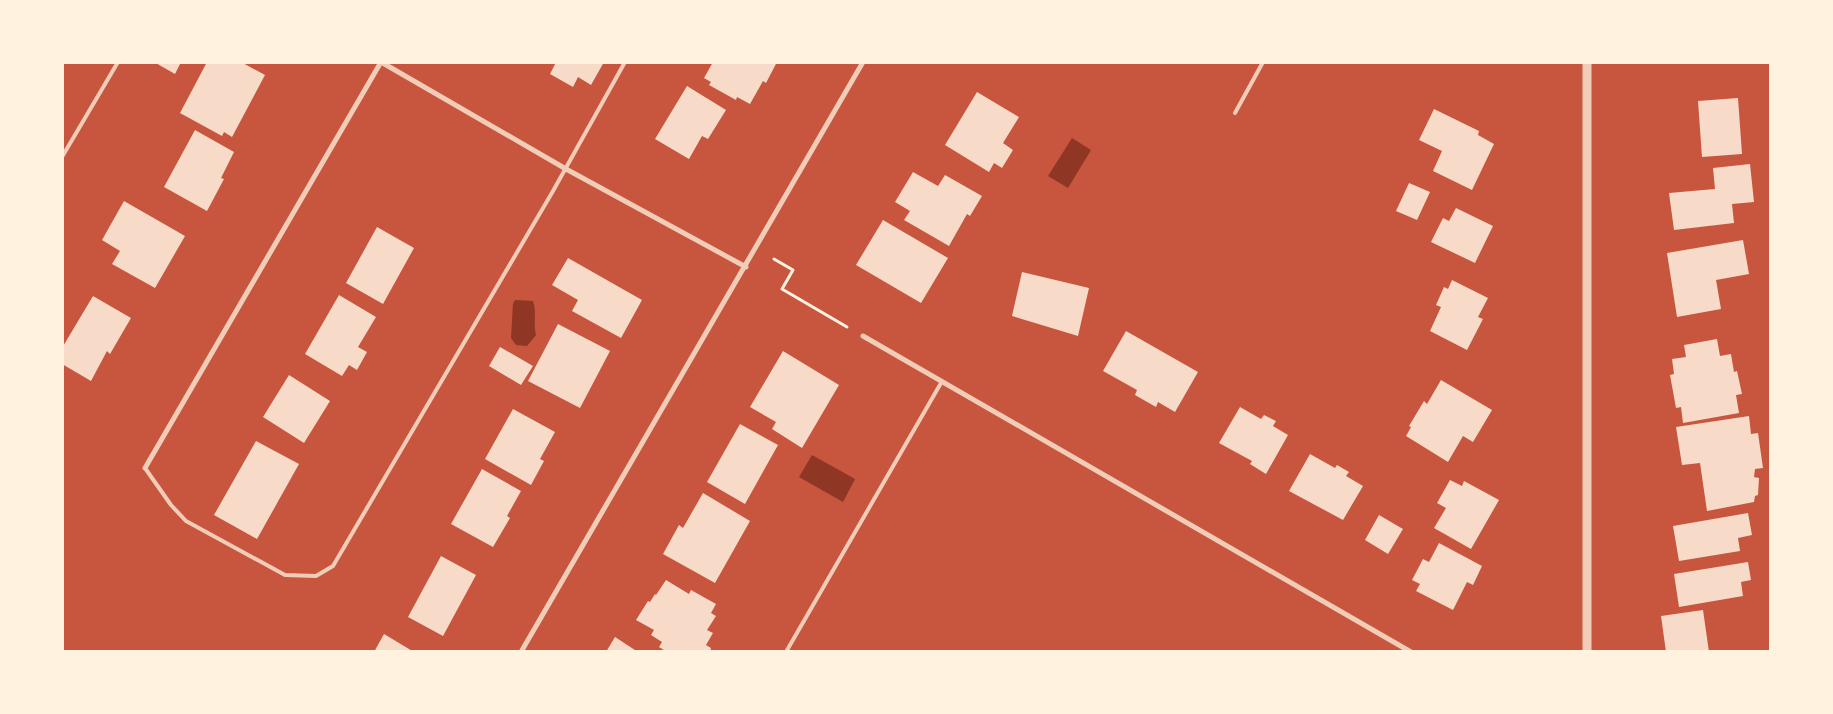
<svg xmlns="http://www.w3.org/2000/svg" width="1833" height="714" viewBox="0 0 1833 714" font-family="Karla,sans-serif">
<rect width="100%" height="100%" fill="#c8553d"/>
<g fill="#8f3625">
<path d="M1072,138L1091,150L1068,188L1048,176Z"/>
<path d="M515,300L533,301C537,311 533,324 536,335L527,346L516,345L511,338L513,304Z"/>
<path d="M812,455L855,479L843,502L799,477Z"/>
</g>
<g fill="#f7dbc8">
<path d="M154,62H181L175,74Z"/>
<path d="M207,62H241L265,75L232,137L224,132L222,136L180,113Z"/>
<path d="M556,62H604L591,85L578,77L573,87L550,74Z"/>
<path d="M713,62H777L766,83L763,81L750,104L737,97L736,100L709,85L711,82L704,78Z"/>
<path d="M687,86L726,110L708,139L702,136L689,159L655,139Z"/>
<path d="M977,92L1019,117L1003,143L1013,150L1002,168L994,163L989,172L945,145Z"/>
<path d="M1738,98L1742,154L1702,157L1698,101Z"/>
<path d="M1434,109L1479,131L1478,135L1494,144L1472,190L1433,171L1442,151L1419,140Z"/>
<path d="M195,130L234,152L221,178L224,179L207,211L164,187Z"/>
<path d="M1750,164L1754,202L1732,204L1734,223L1674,230L1669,193L1715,189L1713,168Z"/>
<path d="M913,172L938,186L945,175L982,196L970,216L967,214L949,246L904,220L910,211L895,202Z"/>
<path d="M1409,183L1430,192L1417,220L1396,211Z"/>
<path d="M124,201L185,236L155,288L112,264L120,251L102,240Z"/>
<path d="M1456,208L1493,226L1475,263L1431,242L1443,218L1449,221Z"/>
<path d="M883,220L948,258L921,303L856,265Z"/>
<path d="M377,227L414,248L383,304L346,283Z"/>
<path d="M1743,240L1749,274L1716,280L1721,309L1677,317L1667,253Z"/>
<path d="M568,258L642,300L621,338L572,311L578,300L552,285Z"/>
<path d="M1022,272L1089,288L1078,336L1012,316Z"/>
<path d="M1452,280L1488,298L1478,317L1483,319L1467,350L1430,331L1441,307L1436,305L1444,287L1448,289Z"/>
<path d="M339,295L376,317L358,347L367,352L357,370L349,365L342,376L305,354Z"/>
<path d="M93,296L131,318L110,354L107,351L91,381L62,364V348Z"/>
<path d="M558,324L610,351L580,408L528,381Z"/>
<path d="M1126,331L1198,372L1175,412L1158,402L1156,407L1135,395L1137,390L1103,371Z"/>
<path d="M1717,339L1720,356L1731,354L1734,372L1737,371L1742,394L1736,395L1739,413L1683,423L1681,407L1676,408L1670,375L1674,374L1672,359L1686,357L1684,345Z"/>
<path d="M500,347L533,366L521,385L489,366Z"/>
<path d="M783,351L839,385L802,448L772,429L776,422L750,407Z"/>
<path d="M289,375L330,401L304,443L263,417Z"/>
<path d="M1441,380L1492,410L1473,442L1463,436L1448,462L1406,436L1411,427L1409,426L1424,401L1427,404Z"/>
<path d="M1240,407L1261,419L1264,415L1276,421L1273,426L1288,435L1266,474L1250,464L1252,461L1219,443Z"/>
<path d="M513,409L555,432L540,459L544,461L531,485L485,459Z"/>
<path d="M1749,416L1751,434L1758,433L1763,468L1755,469L1754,477L1759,478L1758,495L1755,496L1754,502L1707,511L1700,463L1682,465L1676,427Z"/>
<path d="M740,424L778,445L745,504L707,482Z"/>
<path d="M256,441L299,464L257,539L214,515Z"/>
<path d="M1310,454L1335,468L1337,465L1349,472L1346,476L1363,486L1343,520L1289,491Z"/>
<path d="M482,469L521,491L507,516L510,518L493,547L451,524Z"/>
<path d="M1450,480L1462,486L1464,481L1499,500L1471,549L1434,528L1446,508L1437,503Z"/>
<path d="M703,493L750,521L715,583L663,554L679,525L683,528Z"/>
<path d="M1748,513L1752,535L1738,538L1740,551L1679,561L1673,526Z"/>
<path d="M1379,515L1403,529L1388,554L1365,540Z"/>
<path d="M1439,543L1482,566L1473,585L1467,582L1453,610L1416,591L1420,584L1412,580L1423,559L1429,562Z"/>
<path d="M441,556L476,575L443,636L408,617Z"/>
<path d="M1748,562L1751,580L1741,582L1743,596L1679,607L1674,574Z"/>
<path d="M666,580L689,594L691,590L716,604L711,613L716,616L707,630L713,633L706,645L711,648L710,652H667L659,647L662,642L651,635L654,630L636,620L648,601L650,602L655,594L656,595Z"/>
<path d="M1703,610L1709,652H1666L1661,616Z"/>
<path d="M384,634L414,652H374Z"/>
<path d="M615,637L638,652H606Z"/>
</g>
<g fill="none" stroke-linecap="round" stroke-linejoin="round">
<path stroke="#fff3e0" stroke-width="3" d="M774,259L793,270L782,289L847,327"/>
<g stroke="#f1ccb7" stroke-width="4">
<path d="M1235,113L1263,62"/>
<path d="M62,157L118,62"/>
<path d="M145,468L171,505L186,521L285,575L316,576L333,566L553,191L625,62"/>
<path d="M786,652L941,383"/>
</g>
<g stroke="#f1ccb7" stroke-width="5">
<path d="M381,62L566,169L746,267"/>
<path d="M863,336L1411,652"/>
<path d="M145,468L381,62"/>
<path d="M521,652L863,62"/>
</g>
<path stroke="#f1ccb7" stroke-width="9" d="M1587,652V62"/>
</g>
<rect width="1833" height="714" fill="none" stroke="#fff3e0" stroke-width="128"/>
</svg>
